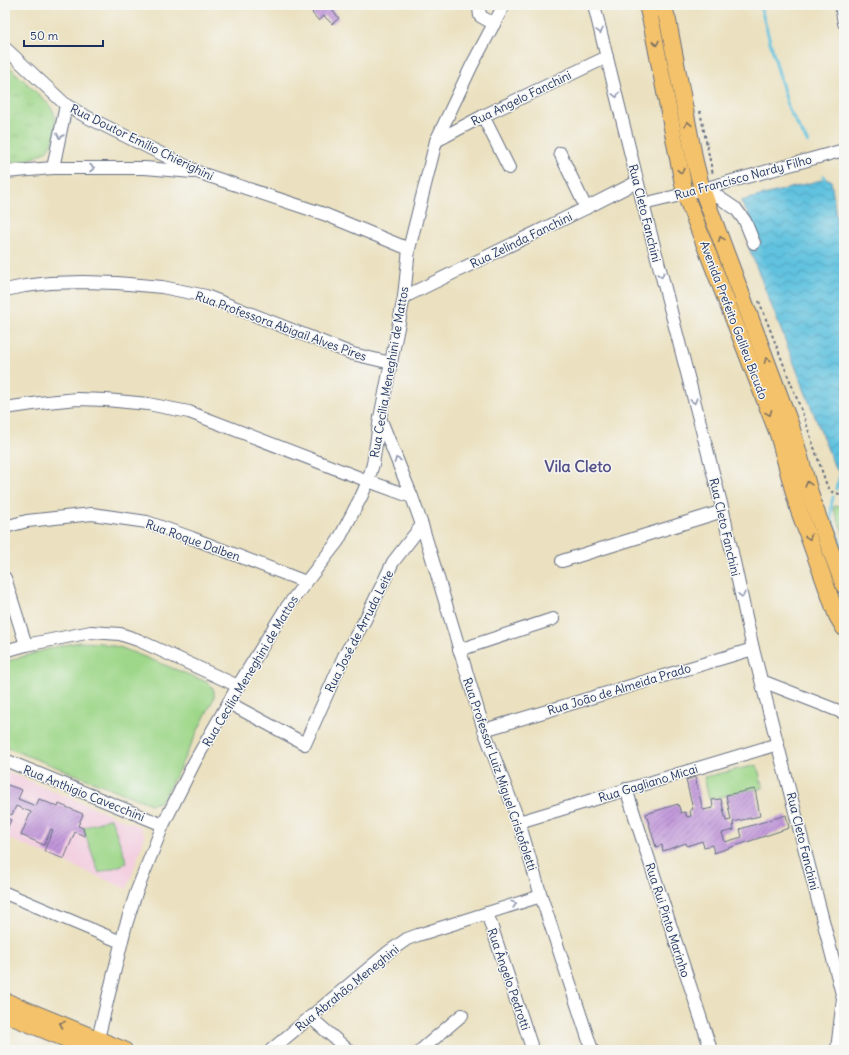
<svg xmlns="http://www.w3.org/2000/svg" width="849" height="1055" viewBox="0 0 849 1055" font-family="Delius,sans-serif">
<defs>
<pattern id="grass-tufts" width="24" height="20" patternUnits="userSpaceOnUse"><rect width="24" height="20" fill="#9ed789"/><path d="M3 7l-1-3M5 7V3M7 7l1-3M15 17l-1-3M17 17v-4M19 17l1-3" fill="none" stroke="#88b979"/></pattern>
<pattern id="water-waves" width="16" height="10" patternUnits="userSpaceOnUse"><rect width="16" height="10" fill="#61c2df"/><path d="M0 5q4-4 8 0t8 0" fill="none" stroke="#4f9eb8"/></pattern>
<pattern id="building-hatch" width="6" height="6" patternUnits="userSpaceOnUse"><rect width="6" height="6" fill="#c094d9"/><path d="M-1 1l2-2M0 6l6-6M5 7l2-2" fill="none" stroke="#9b79b3"/></pattern>
</defs>
<rect width="100%" height="100%" fill="#f6f6f2"/>
<filter id="ink" filterUnits="userSpaceOnUse"><feTurbulence type="fractalNoise" baseFrequency=".025" numOctaves="2"/><feDisplacementMap in="SourceGraphic" scale="8" xChannelSelector="R" yChannelSelector="G"/><feConvolveMatrix kernelMatrix="1 2 1 2 8 2 1 2 1" color-interpolation-filters="sRGB"/></filter>
<filter id="wash" filterUnits="userSpaceOnUse"><feTurbulence type="fractalNoise" baseFrequency=".012" numOctaves="4" result="noise"/><feDisplacementMap in="SourceGraphic" scale="16" xChannelSelector="R" yChannelSelector="G"/><feGaussianBlur stdDeviation="0.9" result="paint"/><feColorMatrix in="noise" values="0 0 0 0 0 0 0 0 0 0 0 0 0 0 0 0 0 1.4 0 .05"/><feComposite in="paint" operator="in"/></filter>
<g filter="url(#wash)">
<rect width="100%" height="100%" fill="#ebe1c0"/>
<path fill="#f3cfe0" d="M5,771L140,827L145,836L127,889L5,837Z"/>
<path fill="url(#grass-tufts)" stroke="#5c8374" d="M5,63C15,72 24,81 34,90C41,97 49,103 53,111C56,116 56,123 56,129C54,157 27,161 5,163Z"/>
<g fill="#9ed789" stroke="#5c8374">
<path d="M844,504V536L833,507Z"/>
<path d="M79,642L101,643L122,648L207,682C213,686 215,691 214,698L179,769L165,795L159,802L151,804L5,747V662L55,647Z"/>
<path d="M757,765L763,788L709,799L704,777Z"/>
<path d="M111,818L127,863L99,873L83,828Z"/>
</g>
<path fill="url(#water-waves)" stroke="#3e789e" d="M825,179L831,180L837,222L844,232V475L841,474L835,468L749,248L761,243C757,233 754,224 749,215C746,210 742,206 741,201Z"/>
<g fill="none" stroke-linecap="round" stroke-linejoin="round">
<g stroke="#61c2df" stroke-width="3">
<path d="M760,5L789,110L808,143"/>
<path d="M824,176L825,183"/>
<path d="M836,489L844,463"/>
<path d="M833,497C827,518 837,533 844,552"/>
</g>
</g>
<g id="blocks">
<g fill="url(#building-hatch)">
<path d="M303,5H329L333,9L332,10L339,18L332,24L324,16L319,21L312,13L314,11L311,9L309,10Z"/>
<path d="M695,777L703,810L713,808L712,800L721,799L726,821L731,820L726,795L755,789L760,816L733,822L734,830L722,833L725,842L742,837L740,829L786,815L789,828L714,853L712,845L704,847L702,841L687,846L686,843L663,851L662,845L656,847L646,814L678,804L681,813L685,812L687,817L691,816L690,810L693,809L686,780Z"/>
<path d="M5,784L22,790L18,799L36,806L39,799L58,807L59,804L83,814L78,826L83,828L85,836L75,832L64,859L44,851L53,830L51,829L44,845L21,835L31,812L16,806L12,815L5,812Z"/>
<path d="M5,817L11,820L6,831H5Z"/>
</g>
</g>
</g>
<g filter="url(#ink)">
<use href="#blocks" fill-opacity="0" stroke="#646d80" stroke-width="1"/>
<g fill="none" stroke-linecap="round" stroke-linejoin="round">
<defs>
<g id="minor">
<path d="M481,5L479,8L480,16L494,24"/>
<path d="M594,5L643,204L723,511L753,649L843,998L837,1050"/>
<path d="M841,5L844,23"/>
<path d="M5,48L66,105L85,116L200,173L324,214L409,249"/>
<path d="M483,116L509,168"/>
<path d="M436,141L483,116L607,57"/>
<path d="M560,153L586,208"/>
<path d="M53,168L66,105"/>
<path d="M5,172L53,168H145L193,172"/>
<path d="M705,188L736,209L745,221L754,243"/>
<path d="M643,204L685,194L844,150"/>
<path d="M5,290L25,286L50,283L83,282L117,283L162,287L206,296L353,354L391,363"/>
<path d="M404,297L586,208L637,182"/>
<path d="M5,408L47,402L77,399L106,400L148,404L189,412L368,481L412,497"/>
<path d="M380,418L412,497L422,525L484,730L519,822L541,896L592,1050"/>
<path d="M5,527L27,521L92,514L147,522L192,538L306,582"/>
<path d="M562,561L723,511"/>
<path d="M5,578L26,645"/>
<path d="M459,650L553,619"/>
<path d="M5,651L26,645L91,632L120,634L138,640L238,686"/>
<path d="M762,681L844,713"/>
<path d="M229,703L305,744L344,656L365,620L393,562L422,525"/>
<path d="M484,730L753,649"/>
<path d="M5,760L163,825"/>
<path d="M626,789L711,1050"/>
<path d="M519,822L778,744"/>
<path d="M5,893L121,942"/>
<path d="M487,913L531,1045"/>
<path d="M310,1017L348,1050"/>
<path d="M96,1047L125,928L136,893L163,825L195,761L238,686L286,608L338,541L362,495L368,481L373,464L380,418L404,297L409,249L436,141L472,65L504,5"/>
<path d="M271,1050L387,953L407,939L418,935L541,896"/>
<path d="M421,1050L462,1015"/>
</g>
<g id="major">
<path d="M647,5L652,26L685,194L778,434L798,508L837,616L844,628"/>
<path d="M663,5L668,21L695,162L702,189L791,426L813,503L844,586"/>
<path d="M5,1001L124,1050"/>
<path d="M5,1014L93,1050"/>
</g>
</defs>
<use href="#minor" stroke="#646d80" stroke-width="14"/>
<use href="#major" stroke="#646d80" stroke-width="18"/>
<g stroke="#646d80" stroke-width="2" stroke-dasharray="3 3" stroke-linecap="butt">
<path d="M700,111L713,175"/>
<path d="M759,301L804,417L827,486L832,492L844,495"/>
</g>
<use href="#minor" stroke="#fff" stroke-width="12"/>
<use href="#major" stroke="#f4c26a" stroke-width="16"/>
</g>
<defs><path id="oneway-chevron" d="M-2-3.5L2.5 0L-2 3.5" fill="none" stroke-width="1.6" stroke-linecap="round" stroke-linejoin="round"/></defs>
<g stroke="#8d97ae">
<use href="#oneway-chevron" transform="translate(600 31) rotate(76)"/>
<use href="#oneway-chevron" transform="translate(616 95) rotate(76)"/>
<use href="#oneway-chevron" transform="translate(60 136) rotate(102)"/>
<use href="#oneway-chevron" transform="translate(92 168)"/>
<use href="#oneway-chevron" transform="translate(661 275) rotate(75)"/>
<use href="#oneway-chevron" transform="translate(694 401) rotate(75)"/>
<use href="#oneway-chevron" transform="translate(397 460) rotate(-112)"/>
<use href="#oneway-chevron" transform="translate(742 595) rotate(77)"/>
<use href="#oneway-chevron" transform="translate(514 904) rotate(-17)"/>
</g>
<g stroke="#7d7163">
<use href="#oneway-chevron" transform="translate(656 43) rotate(79)"/>
<use href="#oneway-chevron" transform="translate(688 124) rotate(-101)"/>
<use href="#oneway-chevron" transform="translate(681 171) rotate(79)"/>
<use href="#oneway-chevron" transform="translate(721 239) rotate(-111)"/>
<use href="#oneway-chevron" transform="translate(767 360) rotate(-111)"/>
<use href="#oneway-chevron" transform="translate(769 413) rotate(69)"/>
<use href="#oneway-chevron" transform="translate(808 484) rotate(-106)"/>
<use href="#oneway-chevron" transform="translate(809 537) rotate(70)"/>
<use href="#oneway-chevron" transform="translate(62 1024) rotate(-158)"/>
</g>
</g>
<g text-anchor="middle" dominant-baseline="central" stroke-width="3" stroke-linejoin="round" paint-order="stroke">
<g font-size="12" fill="#1b2f5e" stroke="#f6f6f2">
<text transform="translate(521 98) rotate(-26)">Rua Angelo Fanchini</text>
<text transform="translate(142 142) rotate(26)">Rua Doutor Emílio Chierighini</text>
<text transform="translate(743 177) rotate(-15)">Rua Francisco Nardy Filho</text>
<text transform="translate(645 213) rotate(76)">Rua Cleto Fanchini</text>
<text transform="translate(521 240) rotate(-26)">Rua Zelinda Fanchini</text>
<text transform="translate(734 320) rotate(69)">Avenida Prefeito Galileu Bicudo</text>
<text transform="translate(281 326) rotate(20)">Rua Professora Abigail Alves Pires</text>
<text transform="translate(389 372) rotate(-80)">Rua Cecília Meneghini de Mattos</text>
<text transform="translate(725 527) rotate(77)">Rua Cleto Fanchini</text>
<text transform="translate(193 540) rotate(20)">Rua Roque Dalben</text>
<text transform="translate(359 631) rotate(-63)">Rua José de Arruda Leite</text>
<text transform="translate(250 671) rotate(-59)">Rua Cecília Meneghini de Mattos</text>
<text transform="translate(619 689) rotate(-17)">Rua João de Almeida Prado</text>
<text transform="translate(500 774) rotate(71)">Rua Professor Luiz Miguel Cristofoletti</text>
<text transform="translate(648 783) rotate(-17)">Rua Gagliano Micai</text>
<text transform="translate(84 793) rotate(22)">Rua Anthigio Cavecchini</text>
<text transform="translate(803 841) rotate(76)">Rua Cleto Fanchini</text>
<text transform="translate(668 920) rotate(72)">Rua Rui Pinto Marinho</text>
<text transform="translate(509 979) rotate(71)">Rua Ângelo Pedrotti</text>
<text transform="translate(347 988) rotate(-39)">Rua Abrahão Meneghini</text>
</g>
<g font-size="16" font-weight="bold" fill="#555289" stroke="#f6f6f2">
<text x="578" y="466">Vila Cleto</text>
</g>
</g>
<rect width="849" height="1055" fill="none" stroke="#f6f6f2" stroke-width="20"/>
<path d="M24 40v6h79v-6" fill="none" stroke="#1b2f5e" stroke-width="2"/>
<text x="30" y="40" font-size="12" fill="#1b2f5e" stroke="#f6f6f2" stroke-width="3" paint-order="stroke">50 m</text>
</svg>
